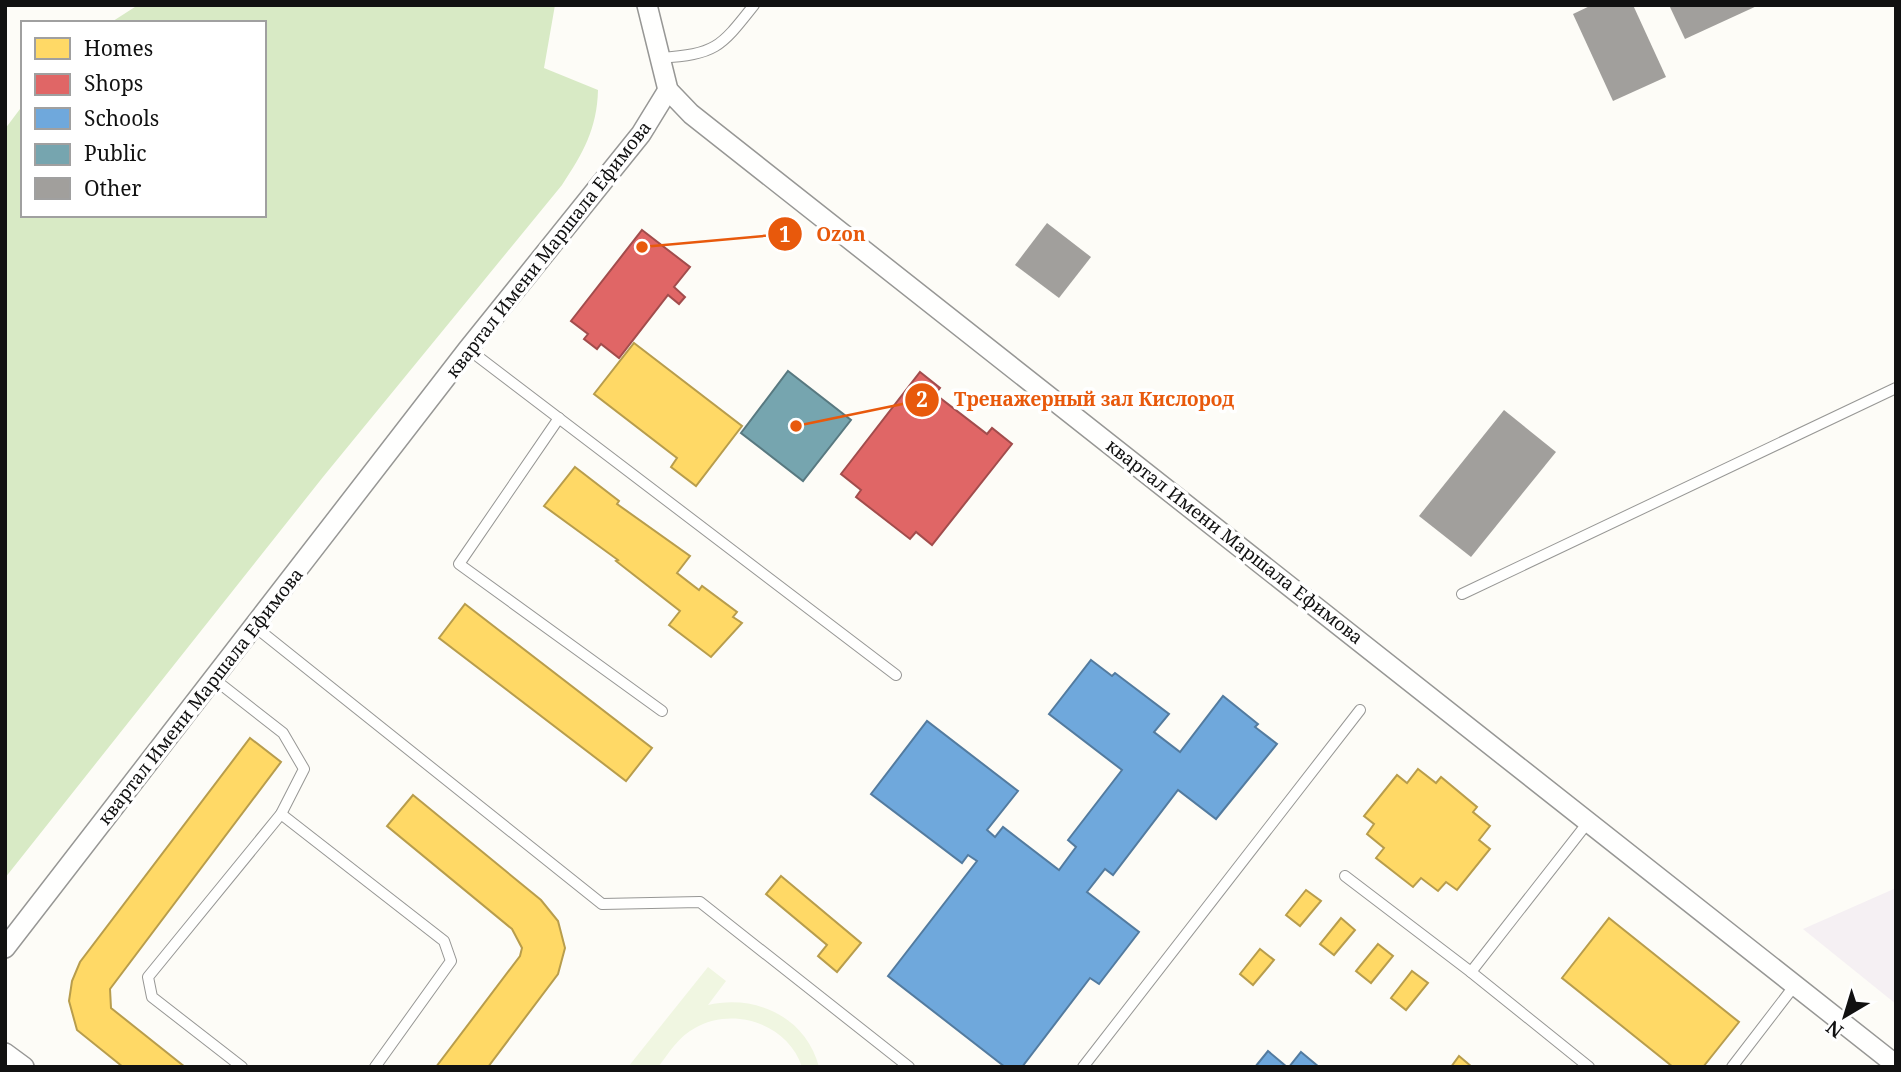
<svg xmlns="http://www.w3.org/2000/svg" width="1901" height="1072" viewBox="0 0 1901 1072" font-family="'Noto Serif',serif">
<rect width="100%" height="100%" fill="#fdfcf7"/>
<path fill="#f5f0f3" d="M1896,888V1004L1803,929Z"/>
<path fill="#d8eac5" d="M138,5H555L544,68L598,90C597,129 583,153 562,185L323,477L5,878V129L23,105V215H264V23H110Z"/>
<path fill="#f0f6e1" d="M708,967L726,981L708,1005C756,994 806,1017 819,1067H802C788,1024 734,1006 695,1028C679,1036 669,1053 658,1067H628Z"/>
<g fill="#ffd966" stroke="#b89d4c" stroke-width="2">
<path d="M634,343L742,426L696,486L671,467L677,458L594,394Z"/>
<path d="M575,467L619,501L617,504L690,556L677,573L699,590L702,586L737,612L733,617L742,623L711,657L669,625L680,611L616,561L618,560L544,506Z"/>
<path d="M465,604L652,748L626,781L439,638Z"/>
<path d="M250,738L281,762L110,989L111,1008L185,1067H123L77,1030L69,1001L72,981L80,962Z"/>
<path d="M1418,769L1436,783L1441,777L1477,807L1473,812L1490,826L1479,840L1490,849L1457,890L1446,882L1438,891L1421,878L1413,887L1376,858L1384,848L1367,834L1374,824L1364,816L1397,775L1407,783Z"/>
<path d="M413,795L541,900L558,921L565,948L558,974L488,1067H436L520,956L522,948L512,929L387,826Z"/>
<path d="M781,876L861,943L837,972L818,956L827,945L766,894Z"/>
<path d="M1306,890L1321,901L1300,926L1286,915Z"/>
<path d="M1341,918L1355,930L1334,955L1320,944Z"/>
<path d="M1609,918L1739,1022L1703,1067H1673L1562,978Z"/>
<path d="M1378,944L1393,956L1371,983L1356,971Z"/>
<path d="M1260,949L1274,960L1253,985L1240,974Z"/>
<path d="M1412,971L1428,983L1406,1010L1391,998Z"/>
<path d="M1459,1056L1472,1067H1451Z"/>
</g>
<g fill="#e06666" stroke="#a24c4c" stroke-width="2">
<path d="M642,230L690,267L674,287L685,297L679,304L668,295L619,358L601,344L597,349L584,339L588,334L571,321Z"/>
<path d="M920,372L940,388L935,394L987,434L992,428L1012,444L932,545L916,532L910,539L856,497L861,490L841,474Z"/>
</g>
<g fill="#6fa8dc" stroke="#537b9f" stroke-width="2">
<path d="M1091,660L1112,676L1115,673L1169,714L1154,732L1180,752L1223,696L1258,724L1255,727L1277,744L1216,819L1178,790L1113,875L1105,869L1087,892L1139,932L1099,984L1090,978L1022,1067H1005L888,976L977,861L968,855L962,863L871,794L927,721L1018,791L987,830L995,837L1003,827L1059,870L1076,847L1068,840L1122,770L1049,714Z"/>
<path d="M1268,1051L1287,1067H1255Z"/>
<path d="M1301,1052L1319,1067H1289Z"/>
</g>
<path fill="#76a5af" stroke="#587980" stroke-width="2" d="M788,371L851,420L803,481L741,433Z"/>
<g fill="#a19f9c">
<path d="M1592,5H1633L1666,77L1613,101L1573,14Z"/>
<path d="M1669,5H1759L1685,39Z"/>
<path d="M1047,223L1091,257L1059,298L1015,265Z"/>
<path d="M1504,410L1556,452L1471,557L1419,516Z"/>
</g>
<g fill="none" stroke-linecap="round" stroke-linejoin="round">
<defs>
<g id="lane">
<path d="M660,58C716,54 720,48 754,5"/>
<path d="M468,349L896,675"/>
<path d="M559,418L459,564L662,711"/>
<path d="M1462,594L1896,388"/>
<path d="M254,626L602,904L700,902L909,1067"/>
<path d="M214,679L283,733L304,769L281,814L148,977L152,997L242,1067"/>
<path d="M281,814L444,941L451,961L375,1067"/>
<path d="M1589,821L1471,972L1589,1067"/>
<path d="M1345,876L1471,972"/>
<path d="M1083,1067L1360,710"/>
<path d="M1732,1067L1795,985"/>
</g>
<g id="street">
<path d="M647,5L668,90L691,114L1896,1065"/>
<path d="M5,948L468,349L641,134L668,90"/>
<path d="M5,1053L24,1067"/>
</g>
</defs>
<use href="#lane" stroke="#979795" stroke-width="12"/>
<use href="#street" stroke="#979795" stroke-width="22"/>
<use href="#lane" stroke="#fffffe" stroke-width="10"/>
<use href="#street" stroke="#fffffe" stroke-width="19"/>
</g>
<g text-anchor="middle" dominant-baseline="central" stroke-width="7" stroke-linejoin="round" paint-order="stroke">
<g font-size="18" fill="#111" stroke="#fff">
<text transform="translate(548 249) rotate(-52)">квартал Имени Маршала Ефимова</text>
<text transform="translate(1235 541) rotate(38)">квартал Имени Маршала Ефимова</text>
<text transform="translate(200 696) rotate(-52)">квартал Имени Маршала Ефимова</text>
</g>
</g>
<path fill="none" stroke="#e8590c" stroke-width="2.5" d="M642 247L785 234M796 426L922 400"/>
<g fill="#e8590c" stroke="#fff" stroke-width="2.5">
<circle cx="642" cy="247" r="7"/>
<circle cx="796" cy="426" r="7"/>
<circle cx="785" cy="234" r="18"/>
<circle cx="922" cy="400" r="18"/>
</g>
<g font-size="21" text-anchor="middle" font-weight="bold" fill="#fff">
<text x="785" y="242">1</text>
<text x="922" y="407">2</text>
</g>
<g font-size="19" text-anchor="middle" font-weight="bold" fill="#e8590c" stroke="#fff" stroke-width="7" stroke-linejoin="round" paint-order="stroke">
<text x="841" y="241">Ozon</text>
<text x="1094" y="406">Тренажерный зал Кислород</text>
</g>
<rect width="1901" height="1072" fill="none" stroke="#111111" stroke-width="14"/>
<rect x="21" y="21" width="245" height="196" fill="#ffffff" stroke="#a0a0a0" stroke-width="2"/>
<rect x="35" y="38" width="35" height="21" fill="#ffd966" stroke="#a0a0a0" stroke-width="2"/>
<text x="84" y="56" font-size="21" fill="#111111">Homes</text>
<rect x="35" y="74" width="35" height="21" fill="#e06666" stroke="#a0a0a0" stroke-width="2"/>
<text x="84" y="91" font-size="21" fill="#111111">Shops</text>
<rect x="35" y="108" width="35" height="21" fill="#6fa8dc" stroke="#a0a0a0" stroke-width="2"/>
<text x="84" y="126" font-size="21" fill="#111111">Schools</text>
<rect x="35" y="144" width="35" height="21" fill="#76a5af" stroke="#a0a0a0" stroke-width="2"/>
<text x="84" y="161" font-size="21" fill="#111111">Public</text>
<rect x="35" y="178" width="35" height="21" fill="#a19f9c" stroke="#a0a0a0" stroke-width="2"/>
<text x="84" y="196" font-size="21" fill="#111111">Other</text>
<g transform="translate(1845 1016) rotate(218)" stroke="#ffffff" stroke-width="5" paint-order="stroke">
<path d="M0-5L12 26L0 18L-12 26Z" fill="#111111"/>
<text y="-10" font-size="19" font-weight="bold" text-anchor="middle" fill="#111111">N</text>
</g>
</svg>
